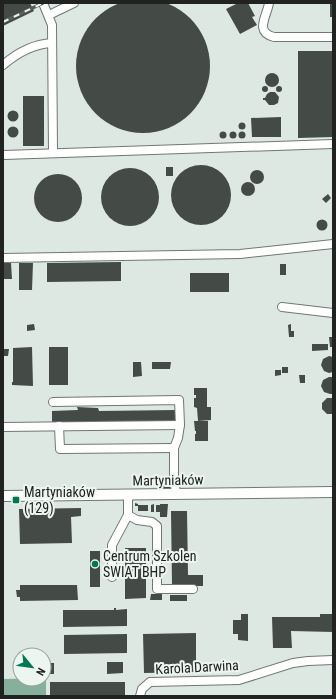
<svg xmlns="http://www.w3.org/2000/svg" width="336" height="699" viewBox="0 0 336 699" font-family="'Roboto Condensed',sans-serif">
<rect width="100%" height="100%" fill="#dee8e3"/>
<path fill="#86b09b" d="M44,678H46V696H3V679Z"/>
<g fill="#444b47">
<circle cx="143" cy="66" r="67"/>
<path d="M3,3H30L34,11L3,26Z"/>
<path d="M238,3H248L255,16L252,17L257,25L240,34L226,9Z"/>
<rect x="330" y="3" width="3" height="14"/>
<path d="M298,51H333V137L298,138Z"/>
<circle cx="272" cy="80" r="7"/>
<circle cx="265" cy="89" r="3"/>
<circle cx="279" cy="89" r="3"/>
<path d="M270,92H275L279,97L278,103L274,105H269L265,100H263V98H265L267,94Z"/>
<rect x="23" y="96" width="21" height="50"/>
<circle cx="13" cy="116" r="5.5"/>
<path d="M281,117V137H252L251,118Z"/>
<circle cx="242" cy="126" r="3.5"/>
<circle cx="13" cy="132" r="5.5"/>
<circle cx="242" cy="135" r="3.5"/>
<circle cx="233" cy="135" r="3.5"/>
<circle cx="223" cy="135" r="3.5"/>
<circle cx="201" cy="195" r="30"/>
<rect x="166" y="167" width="7" height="9"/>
<circle cx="130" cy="197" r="29"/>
<circle cx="257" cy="177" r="7"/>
<circle cx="58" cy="198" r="24"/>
<circle cx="248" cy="189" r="7"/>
<path d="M328,194L331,198L326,203L322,199Z"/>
<circle cx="322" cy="225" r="5.5"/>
<path d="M121,262V281L47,282V263Z"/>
<path d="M3,263H11L12,279H3Z"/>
<path d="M19,263H33L32,290H19Z"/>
<rect x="280" y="264" width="6" height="11"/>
<rect x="190" y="273" width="39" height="19"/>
<path d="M34,324L35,330L27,331V325Z"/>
<path d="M291,324V331H294V337H289L288,325Z"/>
<path d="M329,337H333V347H330Z"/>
<path d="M312,344H328V350L312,351Z"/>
<path d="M32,347L33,386L12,385V382H13V348Z"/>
<rect x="49" y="347" width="19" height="38"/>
<path d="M3,349H9L8,356H3Z"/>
<path d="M329,356L333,357V372L329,373L324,371L321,365L323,359Z"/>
<path d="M133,362H141L142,376L133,377Z"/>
<path d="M152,362H171L170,369H152Z"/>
<rect x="282" y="367" width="6" height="6"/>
<path d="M275,370H281V375L275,376Z"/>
<path d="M299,375H305V383H300Z"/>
<path d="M329,377H333V394H330L324,392L321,386L323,380Z"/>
<path d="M194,388H207V407H211V420L198,421L197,408L194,407V398H196V395H194Z"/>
<path d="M327,398H333V414H327L322,409V403Z"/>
<path d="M77,407L98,408L99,411L177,410V422L52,423V411L78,410Z"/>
<path d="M194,421H208V441H195V434H196V431H195Z"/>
<rect x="163" y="483" width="7" height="5"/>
<path d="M135,503L138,504V505H148V511H138V506H135Z"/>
<path d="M154,504V512H151V505Z"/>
<path d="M160,504H168L167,517H160V512H156V505H160Z"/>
<path d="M81,508V516L71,517L72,543L20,544L19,509Z"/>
<path d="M171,511H187L188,575H203V586H172Z"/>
<path d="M125,548H146V598L125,599Z"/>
<rect x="90" y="551" width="10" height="36"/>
<path d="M20,585H77L78,600L20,601V597H17L16,590H20Z"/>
<path d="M151,594H162V600H150Z"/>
<rect x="170" y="595" width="17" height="6"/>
<path d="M114,608H116V610L127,609V626L63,627V610H114Z"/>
<path d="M241,614H248V641L238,640V634H233V620H241Z"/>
<path d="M320,614H333V632L291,631L292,648H273L272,617H320Z"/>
<path d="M196,633V672L144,673L143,634Z"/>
<path d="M127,634V653L64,654V635Z"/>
<path d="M107,662H123V673L107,674Z"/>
<rect x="44" y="663" width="10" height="11"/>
<rect x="50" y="682" width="75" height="14"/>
</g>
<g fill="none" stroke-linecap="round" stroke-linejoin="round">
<defs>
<g id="minor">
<path d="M43,3L52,25L53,153"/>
<path d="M269,3C267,16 254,32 274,37H333"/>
<path d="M49,15L74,3"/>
<path d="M3,65C17,53 33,44 52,43"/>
<path d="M4,155L333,144"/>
<path d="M3,258L240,254L333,244"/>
<path d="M282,307L333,313"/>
<path d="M53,402L179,400L180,425L178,438L174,448V477L176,494"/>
<path d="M59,426L60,449L174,448"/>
<path d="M3,427L180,425"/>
<path d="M128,495V515L137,520L152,522L157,526V589H193"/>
<path d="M112,577V545L128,515"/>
<path d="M140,696L142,689L150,682L239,680L293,663L308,661L333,660"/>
</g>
<path id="major" d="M3,496L333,492"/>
</defs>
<use href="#minor" stroke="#6f7873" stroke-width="10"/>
<use href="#major" stroke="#6f7873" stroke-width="12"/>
<use href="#minor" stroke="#fff" stroke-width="8"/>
<use href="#major" stroke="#fff" stroke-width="10"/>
<defs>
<path id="rail" d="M3,22L43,3"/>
</defs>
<use href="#rail" stroke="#595e5b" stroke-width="3.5"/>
<use href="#rail" stroke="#ecf5f0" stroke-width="2" stroke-dasharray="6" stroke-linecap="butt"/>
</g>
<g fill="#017854" stroke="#ecf5f0" stroke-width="1.5">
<rect x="12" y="496" width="8" height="8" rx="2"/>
<circle cx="95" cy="564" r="4"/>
</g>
<g text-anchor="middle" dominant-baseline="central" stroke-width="4" stroke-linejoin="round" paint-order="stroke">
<g font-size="14" fill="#202321" stroke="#ecf5f0">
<text transform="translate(168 480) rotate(-1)">Martyniaków</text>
<text transform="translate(197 667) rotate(-3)">Karola Darwina</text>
</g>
<g font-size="14" fill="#202321" stroke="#ecf5f0" text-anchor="start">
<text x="24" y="492">Martyniaków<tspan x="24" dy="16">(129)</tspan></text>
<text x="103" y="556">Centrum Szkolen<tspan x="103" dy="16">SWIAT BHP</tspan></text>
</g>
</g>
<rect width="336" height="699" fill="none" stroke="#202321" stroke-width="8"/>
<g transform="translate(32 667) rotate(119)"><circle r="19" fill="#ecf5f0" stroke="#9aa19d"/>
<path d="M0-3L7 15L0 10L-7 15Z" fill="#017854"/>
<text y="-6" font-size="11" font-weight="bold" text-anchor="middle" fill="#202321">N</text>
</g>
</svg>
